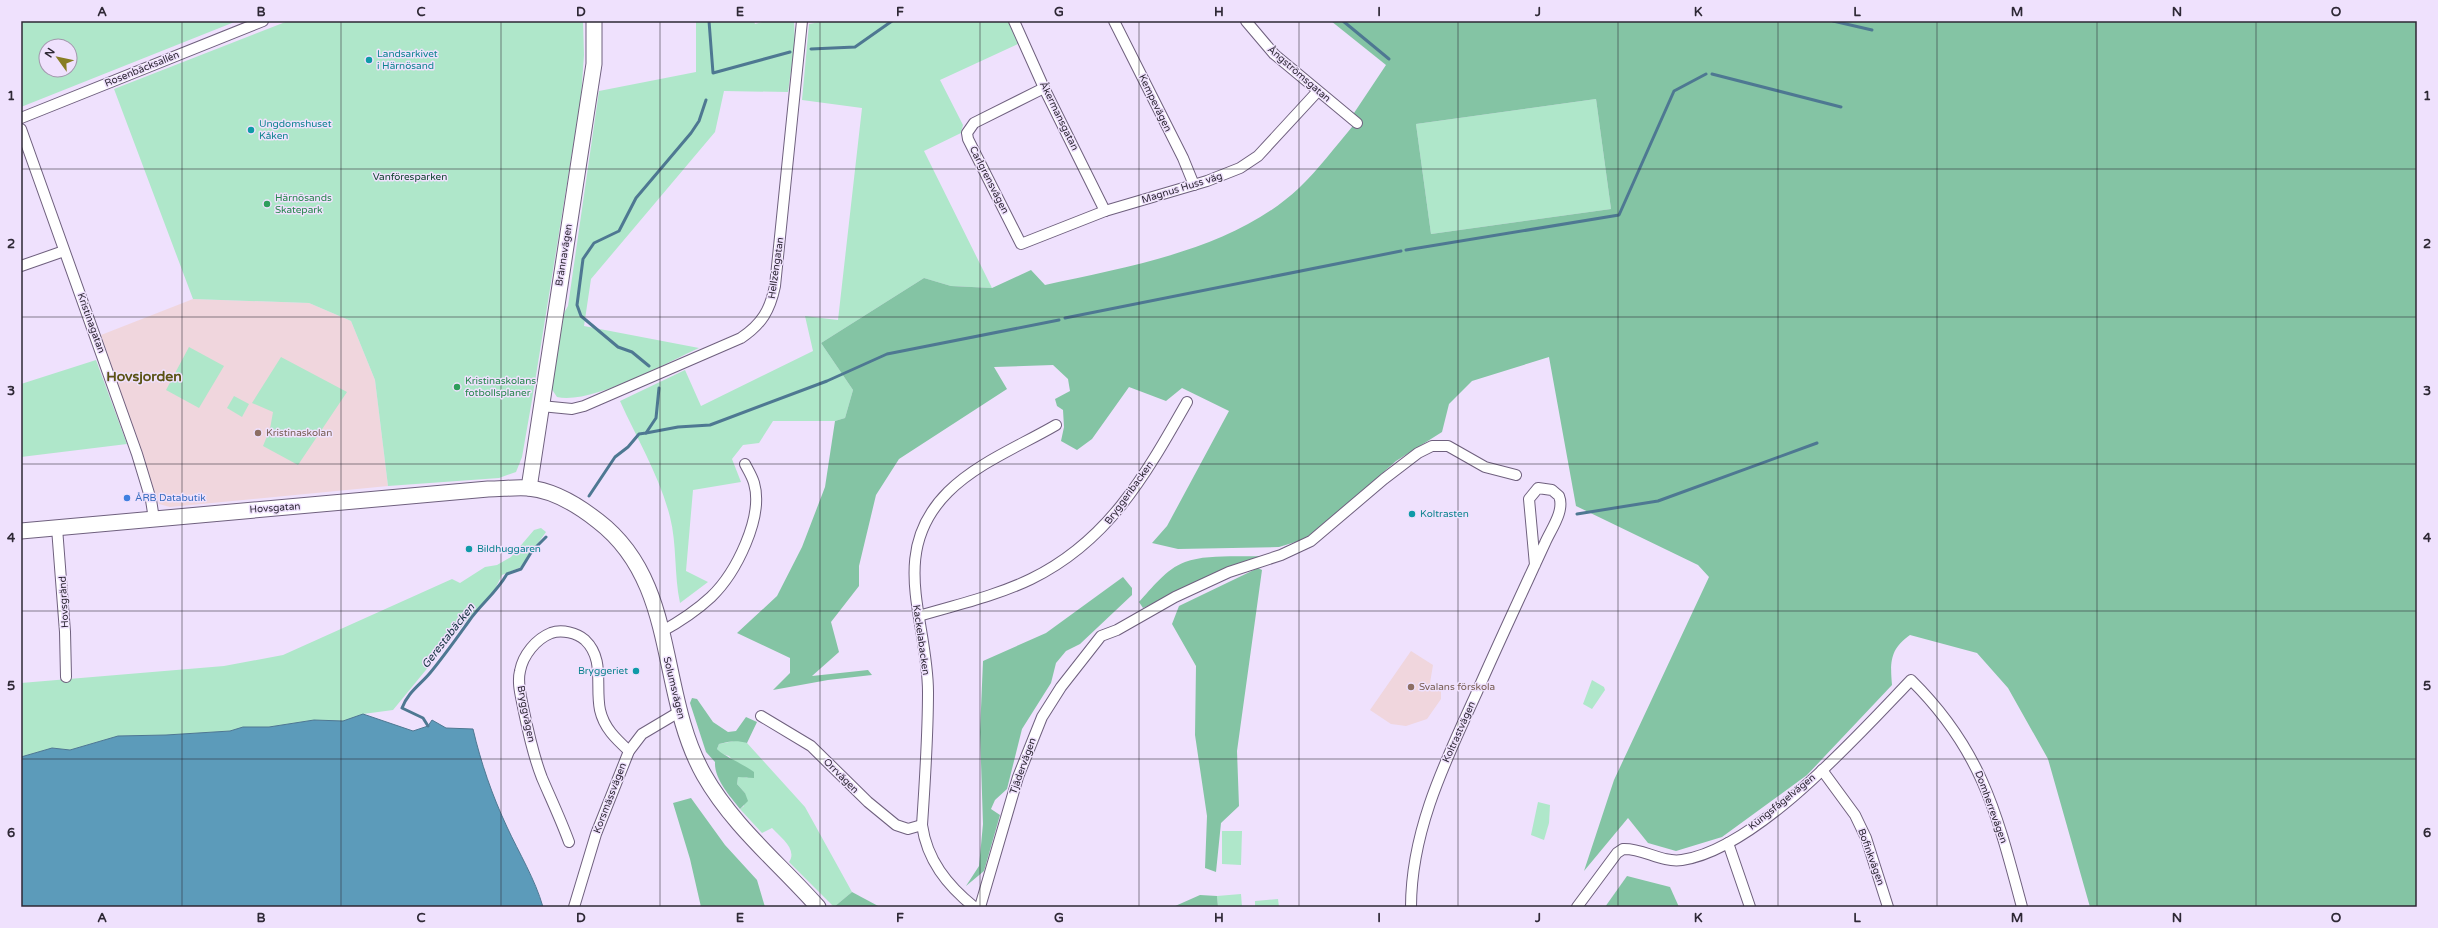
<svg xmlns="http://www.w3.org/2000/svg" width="2438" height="928" viewBox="0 0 2438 928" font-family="'Varela Round',sans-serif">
<rect width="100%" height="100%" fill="#efe1fd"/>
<g fill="#f0d6dd">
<path d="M193,299L309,303L351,321L375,380L388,486L170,507L159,504L101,335Z"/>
<path d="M1411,651L1433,665L1430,683L1441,691V699L1427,719L1406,726L1391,724L1370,710Z"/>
</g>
<g fill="#afe7ca" fill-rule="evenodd">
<path d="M21,21H237L21,107ZM46,46H70V70H46Z"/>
<path d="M288,21H583L584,55L581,97L532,400L522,457L516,472L499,478L388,486L375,380L351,321L309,303L193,299L114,89Z"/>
<path d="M696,21H754L755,24L766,21H794L795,43L788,92L724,91L715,132L591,279L584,326L699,348C666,363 591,405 557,397L551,388L564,313L568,306L599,91L696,72Z"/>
<path d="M826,21H1011L1020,43L940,80L963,125L961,133L924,151L992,288L951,286L924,278L821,343L853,390L845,418L835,421H773L759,443L743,445L732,459L741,482L693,490L686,571L708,582L680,603C674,575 677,544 670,517C660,477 637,439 620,401L685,370L701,406L813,351L805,316L838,320L862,108L802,100L809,24Z"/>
<path d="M1596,99L1611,209L1431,234L1416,124Z"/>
<path d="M189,347L224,366L199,408L166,390Z"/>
<path d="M281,357L347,392L298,465L263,446L270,429L273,412L252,403Z"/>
<path d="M96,360L127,444L21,457V384Z"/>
<path d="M234,396L249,404L242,417L227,408Z"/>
<path d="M541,528L546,532L521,567L502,575L494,591L467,620L393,710L363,714L343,721L314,720L269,727H243L230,731L166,735L118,736L70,750L52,748L21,757V683L224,666L283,655L452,579L460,583L485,567L497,565L511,557L534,530Z"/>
<path d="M1592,680L1604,687L1605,690L1592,709L1583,704Z"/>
<path d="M739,740L747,743L805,807L852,892L834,907L789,862C798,849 780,837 772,828L762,833L740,809L744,806L745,793L737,784L738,776L748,778L729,756L719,753L717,749L719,744Z"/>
<path d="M1538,802L1550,805L1549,823L1544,840L1531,835Z"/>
<path d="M1222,831H1242L1241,865L1222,864Z"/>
<path d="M1241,894L1242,907H1218L1217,896Z"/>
<path d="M1278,899L1279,907H1255V901Z"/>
</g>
<g fill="#84c4a4" fill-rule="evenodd">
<path d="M1331,21H2417V907H2090L2048,759L2008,688L1977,653L1910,635C1890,649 1890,662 1892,685L1807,775L1722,837L1676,851L1648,843L1628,818L1584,871L1614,780L1709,577L1698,565L1576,506L1549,357L1472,381L1449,404L1442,432L1396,461L1322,527L1302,540L1279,547L1178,549L1152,543L1167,526L1229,411L1182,388L1166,401L1129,387L1092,439L1077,450L1061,441L1064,427L1063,410L1057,406L1055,399L1070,391L1068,379L1053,365L994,367L1007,389L899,459L876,495L859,566V586L831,622L839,652L812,676L868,670L872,675L828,680L773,690L790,673V658L737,633L777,596L802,547L825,487L835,421L845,418L853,390L821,343L924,278L951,286L992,288L1031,270L1045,285C1130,266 1233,250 1299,188C1318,170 1335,147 1352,127L1354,113L1386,65ZM1596,99L1611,209L1431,234L1416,124Z"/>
<path d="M1262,556L1143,608L1139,602C1152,588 1166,569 1185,562C1206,554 1239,557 1262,556Z"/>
<path d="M1258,568L1262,570L1237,751L1239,806L1221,823L1216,872L1205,868L1207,816L1195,735L1196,666L1172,624L1179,606Z"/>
<path d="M1123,577L1132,588V595L1080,644L1066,651L1056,663L1051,683L1022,729L1007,789L995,800L991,809L1000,815L984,871L966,886L979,866L983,824L980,732L983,661L1046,633Z"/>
<path d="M692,698L697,699L713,722L728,732L736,731L746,717L757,722L747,743C737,740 729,741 719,744L717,749C720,754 745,765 754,772V778L738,777L737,784L745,793L748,801L740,809C730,796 714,779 715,762L706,752L690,703Z"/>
<path d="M691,798L725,845L757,880L765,907H701L690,859L673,803Z"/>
<path d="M1627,876L1670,887L1679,907H1605Z"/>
<path d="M852,892L880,907H834Z"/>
<path d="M1200,895L1217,896L1218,907H1173Z"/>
</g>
<path fill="#5c9bba" stroke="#4e7892" d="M363,714L413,731L428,726L432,720L446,728L473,729C481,763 492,795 507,827C519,853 535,879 543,907H21V757L52,748L70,750L118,736L166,735L230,731L243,727H269L314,720L343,721Z"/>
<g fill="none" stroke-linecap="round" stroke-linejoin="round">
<g stroke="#4e7892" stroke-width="3">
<path d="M709,21L713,73L790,52"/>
<path d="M1343,21L1389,59"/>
<path d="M1833,21L1872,30"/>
<path d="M811,49L855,47L892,21"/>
<path d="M1712,74L1841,107"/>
<path d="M1406,250L1619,215L1674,91L1706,74"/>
<path d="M1065,318L1401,251"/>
<path d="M649,366L632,352L618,347L581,316L577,305L583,259L594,243L619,231L636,198L691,133L699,121L706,100"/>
<path d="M646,433L678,427L710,425L827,381L887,354L1059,320"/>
<path d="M589,496L615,457L628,447L639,434L646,433L656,418L659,388"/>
<path d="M1577,514L1658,501L1817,443"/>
<path d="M428,726L423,718L402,708C408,692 420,685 430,673C444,656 456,639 469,621C481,604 496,593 507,574L521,569L532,551L546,537"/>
</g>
<defs>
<g id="street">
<path d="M1014,21L1044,88L1105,211"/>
<path d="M1114,21L1183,158L1194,185"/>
<path d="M1246,21L1274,54L1357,123"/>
<path d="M1044,88L974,123L967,133L968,139L1021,244L1105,211L1207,181L1240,168L1258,156L1317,92"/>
<path d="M21,118L263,21"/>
<path d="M21,129L137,454L151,500L154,519"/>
<path d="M21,266L64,251"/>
<path d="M541,406L572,409L584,406L741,338C762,324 770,310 775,286L802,21"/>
<path d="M57,528L65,632L66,677"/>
<path d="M919,616C956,605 996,596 1031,579C1109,541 1146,474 1187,402"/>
<path d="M661,632C679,622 696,611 711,597C736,573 764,517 754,483C752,476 748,470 745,464"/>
<path d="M761,716L811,746L868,802L896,825L908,829L922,825"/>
<path d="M1822,770L1855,815L1866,838L1888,907"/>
<path d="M569,842C561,820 551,799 542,778C533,755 528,731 523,707C521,696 517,683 520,671C523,655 536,639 551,633C562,629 577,633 585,640C605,659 595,686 600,710C604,728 616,739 629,751"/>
<path d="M1728,843L1750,907"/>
<path d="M574,907L596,834L629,751L642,734L679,712"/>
<path d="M974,907C947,885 927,860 922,825C925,781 928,736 928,692C928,620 887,553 948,492C977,463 1020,446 1056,425"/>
<path d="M980,907L1018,777L1042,717L1061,687L1101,636L1117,630L1175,597L1229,572L1281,555L1311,541L1384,479L1418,453L1432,446H1448L1485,467L1516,475"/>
<path d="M1411,907C1411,830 1446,760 1477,692C1499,642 1522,593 1545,543C1551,529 1565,511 1559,496L1552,490L1538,488L1529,499L1535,565"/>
<path d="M1577,907L1617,853L1623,849C1643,848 1661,863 1682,860C1757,849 1859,734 1911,680C1982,750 1997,814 2022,907"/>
</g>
<g id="secondary">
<path d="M529,488L589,96L594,64V21"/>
<path d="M21,531L488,489C501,489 515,487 528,488C553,490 579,506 598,521C679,583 657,692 704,775C733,826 779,863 818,907"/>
</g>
</defs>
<use href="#street" stroke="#6f607e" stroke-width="12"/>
<use href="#secondary" stroke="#6f607e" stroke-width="17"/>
<use href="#street" stroke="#fff" stroke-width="10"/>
<use href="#secondary" stroke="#fff" stroke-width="15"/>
</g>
<path fill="none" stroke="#2e2835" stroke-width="1" stroke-opacity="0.55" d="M182,21V907M341,21V907M501,21V907M660,21V907M820,21V907M980,21V907M1139,21V907M1299,21V907M1458,21V907M1618,21V907M1778,21V907M1937,21V907M2097,21V907M2256,21V907M21,169H2417M21,317H2417M21,464H2417M21,611H2417M21,759H2417"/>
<g fill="#0f9aa8" stroke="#efe1fd" stroke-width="1.5">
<circle cx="369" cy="60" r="4"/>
<circle cx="251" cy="130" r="4"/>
<circle cx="1412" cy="514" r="4"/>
<circle cx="469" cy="549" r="4"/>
<circle cx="636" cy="671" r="4"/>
</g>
<g fill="#2e9e5b" stroke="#efe1fd" stroke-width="1.5">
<circle cx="267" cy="204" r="4"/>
<circle cx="457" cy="387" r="4"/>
</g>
<g fill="#8d6e63" stroke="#efe1fd" stroke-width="1.5">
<circle cx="258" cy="433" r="4"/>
<circle cx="1411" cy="687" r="4"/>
</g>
<circle fill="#3f7fe0" stroke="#efe1fd" stroke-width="1.5" cx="127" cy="498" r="4"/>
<g text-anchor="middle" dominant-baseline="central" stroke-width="3" stroke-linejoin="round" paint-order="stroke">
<g font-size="10" fill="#0d838f" stroke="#efe1fd" text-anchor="start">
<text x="377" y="54">Landsarkivet<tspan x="377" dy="12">i Härnösand</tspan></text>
<text x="259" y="124">Ungdomshuset<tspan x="259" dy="12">Kåken</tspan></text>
<text x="1420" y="514">Koltrasten</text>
<text x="477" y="549">Bildhuggaren</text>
<text x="628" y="671" text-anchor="end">Bryggeriet</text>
</g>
<g font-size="10" fill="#2e2835" stroke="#efe1fd">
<text transform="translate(142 69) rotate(-22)">Rosenbäcksallén</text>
<text transform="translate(1299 74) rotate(41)">Ångströmsgatan</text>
<text transform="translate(1155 103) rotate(64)">Kempevägen</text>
<text transform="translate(1059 116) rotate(64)">Åkermansgatan</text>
<text transform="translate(989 180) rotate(63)">Carlgrensvägen</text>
<text transform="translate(1182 188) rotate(-17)">Magnus Huss väg</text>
<text transform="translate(564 255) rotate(-81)">Brännavägen</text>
<text transform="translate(776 268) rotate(-82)">Hellzéngatan</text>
<text transform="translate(91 323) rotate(70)">Kristinagatan</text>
<text transform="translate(1129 493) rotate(-54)">Bryggeribacken</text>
<text transform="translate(275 508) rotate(-4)">Hovsgatan</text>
<text transform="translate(64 602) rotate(-93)">Hovsgränd</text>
<text transform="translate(921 640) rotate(82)">Kackelabacken</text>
<text transform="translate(674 688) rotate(76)">Solumsvägen</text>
<text transform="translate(526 714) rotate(79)">Bryggvägen</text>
<text transform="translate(1459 732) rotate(-66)">Koltrastvägen</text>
<text transform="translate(1023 766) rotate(-70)">Tjädervägen</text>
<text transform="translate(841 776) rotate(45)">Orrvägen</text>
<text transform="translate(610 798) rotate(-69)">Korsmässvägen</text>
<text transform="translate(1782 802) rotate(-39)">Kungsfågelvägen</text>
<text transform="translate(1991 807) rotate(70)">Domherrevägen</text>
<text transform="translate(1871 857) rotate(70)">Bofinkvägen</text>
</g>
<g font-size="10" fill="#0f432e" stroke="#efe1fd">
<text x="410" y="177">Vanföresparken</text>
</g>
<g font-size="10" fill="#27864d" stroke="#efe1fd" text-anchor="start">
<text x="275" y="198">Härnösands<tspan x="275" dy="12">Skatepark</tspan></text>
<text x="465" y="381">Kristinaskolans<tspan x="465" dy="12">fotbollsplaner</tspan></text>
</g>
<g font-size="10" fill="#785e54" stroke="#efe1fd" text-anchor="start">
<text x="266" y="433">Kristinaskolan</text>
<text x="1419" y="687">Svalans förskola</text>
</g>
<g font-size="10" fill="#366cbe" stroke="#efe1fd" text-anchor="start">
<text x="135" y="498">ÅRB Databutik</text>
</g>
<g font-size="11" font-style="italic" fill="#13313f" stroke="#efe1fd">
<text transform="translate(448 636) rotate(-52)">Gerestabäcken</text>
</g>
<g font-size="14" font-weight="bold" fill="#5b5315" stroke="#efe1fd">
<text x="144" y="376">Hovsjorden</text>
</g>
</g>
<rect width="2438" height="928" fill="none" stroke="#efe1fd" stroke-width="44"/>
<g transform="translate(58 58) rotate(303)"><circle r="19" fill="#efe1fd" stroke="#a297ad"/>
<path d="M0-3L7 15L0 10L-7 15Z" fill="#887d23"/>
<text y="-6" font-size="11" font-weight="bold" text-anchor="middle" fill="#2e2835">N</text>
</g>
<rect x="22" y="22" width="2394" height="884" fill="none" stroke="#2e2835" stroke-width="1.5"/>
<g font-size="13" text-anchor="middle" font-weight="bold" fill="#2e2835">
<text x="102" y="16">A</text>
<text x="261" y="16">B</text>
<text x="421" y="16">C</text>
<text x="581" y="16">D</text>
<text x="740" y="16">E</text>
<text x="900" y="16">F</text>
<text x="1059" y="16">G</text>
<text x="1219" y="16">H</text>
<text x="1379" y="16">I</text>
<text x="1538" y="16">J</text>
<text x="1698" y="16">K</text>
<text x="1857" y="16">L</text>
<text x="2017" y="16">M</text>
<text x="2177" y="16">N</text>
<text x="2336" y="16">O</text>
<text x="11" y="100">1</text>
<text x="2427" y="100">1</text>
<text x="11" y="248">2</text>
<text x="2427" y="248">2</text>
<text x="11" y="395">3</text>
<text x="2427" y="395">3</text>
<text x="11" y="542">4</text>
<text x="2427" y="542">4</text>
<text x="11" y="690">5</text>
<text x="2427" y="690">5</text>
<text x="11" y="837">6</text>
<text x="2427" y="837">6</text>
<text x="102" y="922">A</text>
<text x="261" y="922">B</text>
<text x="421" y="922">C</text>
<text x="581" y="922">D</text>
<text x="740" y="922">E</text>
<text x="900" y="922">F</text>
<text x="1059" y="922">G</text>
<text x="1219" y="922">H</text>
<text x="1379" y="922">I</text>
<text x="1538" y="922">J</text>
<text x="1698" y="922">K</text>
<text x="1857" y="922">L</text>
<text x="2017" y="922">M</text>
<text x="2177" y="922">N</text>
<text x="2336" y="922">O</text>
</g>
</svg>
